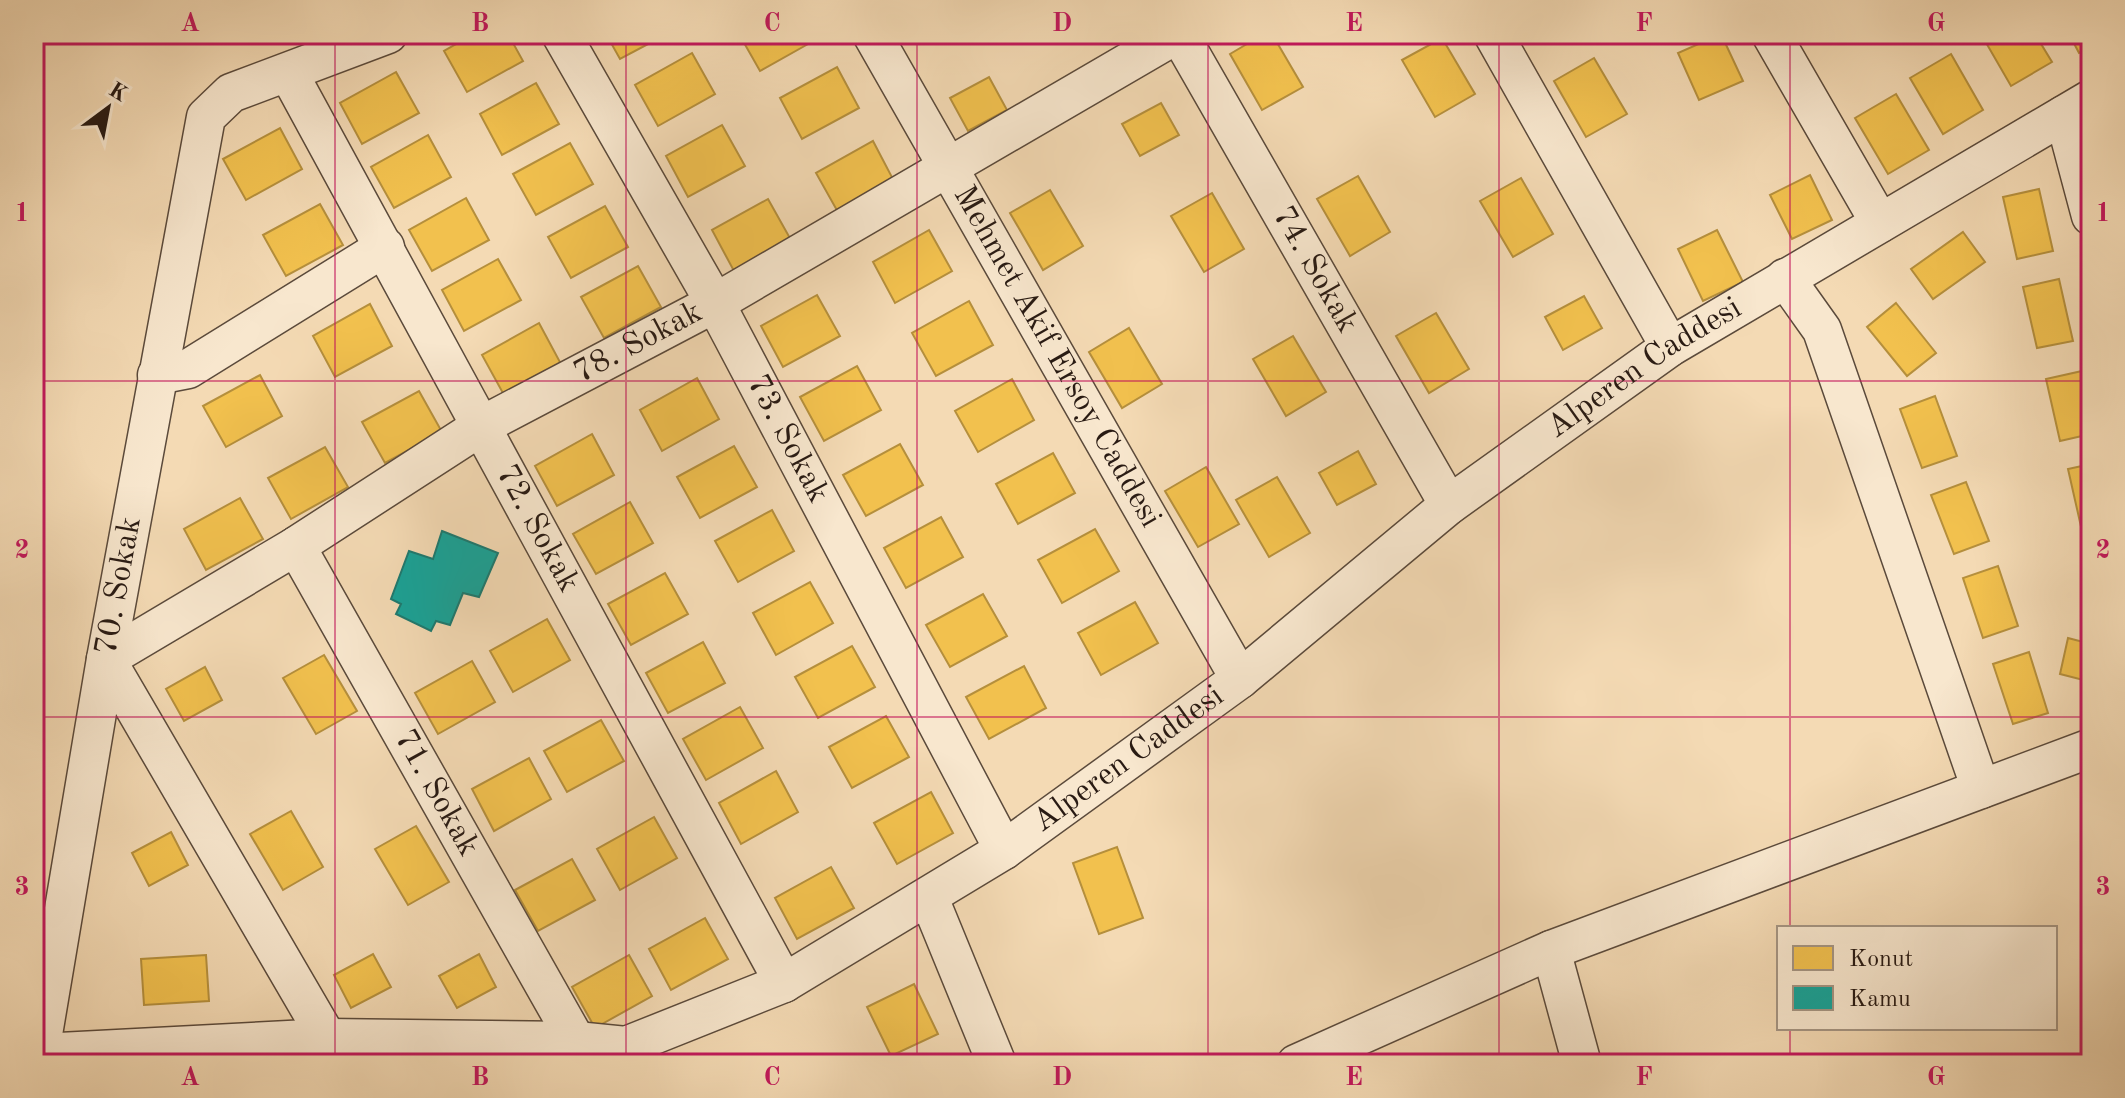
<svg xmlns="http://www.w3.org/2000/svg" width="2125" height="1098" viewBox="0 0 2125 1098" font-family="'Old Standard TT',serif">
<rect width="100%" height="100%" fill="#f4dab4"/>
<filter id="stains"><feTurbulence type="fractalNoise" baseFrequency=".0025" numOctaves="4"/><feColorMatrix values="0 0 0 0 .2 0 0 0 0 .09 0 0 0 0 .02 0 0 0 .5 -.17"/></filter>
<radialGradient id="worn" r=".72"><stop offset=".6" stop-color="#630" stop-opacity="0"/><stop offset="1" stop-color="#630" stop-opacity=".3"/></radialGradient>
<g fill="#f2c14e" stroke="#b58f3c" stroke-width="2">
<path d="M474,34H508L523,61L467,92L444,51Z"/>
<path d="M606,34H667L620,59Z"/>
<path d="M739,34H814L817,39L760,71Z"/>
<path d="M1264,34H1272L1303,87L1262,110L1230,54Z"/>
<path d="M1721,34L1743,81L1699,100L1678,53Z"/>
<path d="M1981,34H2035L2052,62L2011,86Z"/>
<path d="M2069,34H2091V47L2079,53Z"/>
<path d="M1442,38L1475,94L1435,117L1402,60Z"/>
<path d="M692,53L715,94L658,126L635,85Z"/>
<path d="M1951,54L1983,110L1943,134L1910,78Z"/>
<path d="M1594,58L1627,114L1586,137L1554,81Z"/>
<path d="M837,67L859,108L802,139L780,98Z"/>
<path d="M396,72L419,113L362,144L340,103Z"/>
<path d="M989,77L1007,110L968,131L950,98Z"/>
<path d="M536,83L559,124L502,155L480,114Z"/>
<path d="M1896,94L1929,150L1888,174L1855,118Z"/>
<path d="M1161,103L1179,135L1140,156L1122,124Z"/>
<path d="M722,125L745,166L688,197L666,156Z"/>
<path d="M280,128L302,169L246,200L223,159Z"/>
<path d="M428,135L451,177L394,208L371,167Z"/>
<path d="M873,141L895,183L839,214L816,173Z"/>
<path d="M570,143L593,184L536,215L513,174Z"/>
<path d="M1810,175L1832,220L1792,239L1770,195Z"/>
<path d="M1358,176L1390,232L1350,256L1317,199Z"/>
<path d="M1521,178L1553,234L1513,257L1480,201Z"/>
<path d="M2039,189L2053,251L2017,259L2003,197Z"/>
<path d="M1050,190L1083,246L1043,270L1010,213Z"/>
<path d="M1212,193L1244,249L1204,272L1171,216Z"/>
<path d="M466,198L489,240L432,271L409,230Z"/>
<path d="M768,199L791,240L734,271L712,230Z"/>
<path d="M320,204L343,245L286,276L263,235Z"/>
<path d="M605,206L628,247L571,278L548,237Z"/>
<path d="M929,230L952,271L895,303L873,262Z"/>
<path d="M1717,230L1743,282L1703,301L1678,249Z"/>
<path d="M1963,232L1985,262L1933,299L1911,269Z"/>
<path d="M498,259L521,300L464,331L442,290Z"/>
<path d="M638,266L661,307L604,338L581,297Z"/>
<path d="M2059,279L2073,341L2037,348L2023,287Z"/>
<path d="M817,295L840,336L783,367L761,326Z"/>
<path d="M1584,296L1602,328L1563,350L1545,317Z"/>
<path d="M969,301L993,345L936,376L912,333Z"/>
<path d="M1896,303L1936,353L1907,376L1867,327Z"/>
<path d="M370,304L392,346L335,377L313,336Z"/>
<path d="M1436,313L1469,369L1429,393L1396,336Z"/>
<path d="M539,323L561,364L504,395L482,355Z"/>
<path d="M1129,328L1162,384L1122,408L1089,352Z"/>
<path d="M1293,336L1326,392L1286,416L1253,359Z"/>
<path d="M857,366L881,410L824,441L800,397Z"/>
<path d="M2082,371L2091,411V434L2060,441L2046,379Z"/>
<path d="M260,375L282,416L226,447L203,406Z"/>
<path d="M697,378L719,419L662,451L640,410Z"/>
<path d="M1012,379L1034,420L978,452L955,411Z"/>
<path d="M419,391L442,432L385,463L362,422Z"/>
<path d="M1935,396L1957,456L1922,468L1900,409Z"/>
<path d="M592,434L614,475L557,506L535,466Z"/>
<path d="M900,444L923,485L866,516L843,475Z"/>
<path d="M734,446L757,487L700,518L677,477Z"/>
<path d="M325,447L348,487L291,519L268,478Z"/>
<path d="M1358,451L1376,484L1337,505L1319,473Z"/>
<path d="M1053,453L1075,493L1018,524L996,484Z"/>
<path d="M2091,464V529L2082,531L2068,469Z"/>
<path d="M1206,467L1239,524L1198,547L1165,491Z"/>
<path d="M1277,477L1310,533L1269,557L1236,500Z"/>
<path d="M1966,482L1989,541L1954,554L1931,495Z"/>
<path d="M240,498L263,539L206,570L184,529Z"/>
<path d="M630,502L653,543L596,574L573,534Z"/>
<path d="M772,510L794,551L738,582L715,541Z"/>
<path d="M941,517L963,557L906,588L884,548Z"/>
<path d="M1095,529L1119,571L1062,603L1038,560Z"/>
<path d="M1998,566L2018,626L1983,638L1963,578Z"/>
<path d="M665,573L688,614L631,645L608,604Z"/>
<path d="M810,582L833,623L776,655L753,613Z"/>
<path d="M983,594L1007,636L950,667L926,625Z"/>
<path d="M1135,602L1158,643L1101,675L1078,633Z"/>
<path d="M547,619L570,660L513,692L490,651Z"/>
<path d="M2068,638L2091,644V682L2060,674Z"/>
<path d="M703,642L725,683L668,713L646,673Z"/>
<path d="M852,646L875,687L818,718L795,677Z"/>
<path d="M2029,652L2048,713L2013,724L1993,664Z"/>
<path d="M324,655L357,711L316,734L283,678Z"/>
<path d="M472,661L495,702L438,734L415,693Z"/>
<path d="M1024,666L1046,708L989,739L966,697Z"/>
<path d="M205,667L222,700L184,721L166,689Z"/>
<path d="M740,707L763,748L706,780L683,739Z"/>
<path d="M886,716L909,757L852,788L829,747Z"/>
<path d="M601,720L624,761L567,792L544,751Z"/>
<path d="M529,758L551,799L494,831L472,789Z"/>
<path d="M776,771L798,812L741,844L719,803Z"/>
<path d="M931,792L953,833L897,864L874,823Z"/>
<path d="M291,811L323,867L283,890L250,834Z"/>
<path d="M654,817L677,858L620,890L597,849Z"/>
<path d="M416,826L449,882L408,905L375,849Z"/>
<path d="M171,832L188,865L149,886L132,853Z"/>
<path d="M1117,847L1143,918L1099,934L1073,863Z"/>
<path d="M572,859L595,900L538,931L515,890Z"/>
<path d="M831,867L854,908L797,939L775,898Z"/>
<path d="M705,918L728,959L671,990L649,949Z"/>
<path d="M373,954L391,987L351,1008L334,975Z"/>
<path d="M479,954L496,987L457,1008L439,976Z"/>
<path d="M206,955L209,1001L144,1005L141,959Z"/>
<path d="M629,955L652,996L595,1028L572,987Z"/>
<path d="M914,984L938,1034L891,1056L867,1007Z"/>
</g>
<path fill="#17a398" stroke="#1c7a70" stroke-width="2" d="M442,531L498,553L479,597L463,593L450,625L436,621L431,631L396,614L401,604L391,599L409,551L433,559Z"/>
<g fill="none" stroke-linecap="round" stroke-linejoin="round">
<defs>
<g id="minor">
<path id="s1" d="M561,34L715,303L1004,850"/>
<path id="s2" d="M872,34L1240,679"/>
<path id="s3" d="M1179,34L1449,505"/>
<path d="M1493,34L1670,347"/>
<path d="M1771,34L1880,223"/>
<path id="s4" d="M289,74L784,983"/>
<path d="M2064,115L2091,216"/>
<path d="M1785,278L1822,330L1981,789"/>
<path d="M157,375L188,369L385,247"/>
<path id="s5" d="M296,546L576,1041"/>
<path d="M929,898L997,1064"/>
<path d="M1551,950L2091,748"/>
<path id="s6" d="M40,1053L327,1038L576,1041L626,1046L784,983L1004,850L1240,679L1449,505L1670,347L2091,99"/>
<path id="s7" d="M334,1058L327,1038L106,659L206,117L231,93L388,34"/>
<path id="s8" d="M38,1064L106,659L296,546L483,425L715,303L1177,34"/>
<path d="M1296,1064L1551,950L1582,1064"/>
</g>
</defs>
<use href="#minor" stroke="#5b4a3b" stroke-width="41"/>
<use href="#minor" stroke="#f8e7ce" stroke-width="38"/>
</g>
<path fill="none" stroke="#c2185b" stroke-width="2" stroke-opacity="0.55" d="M335,34V1064M626,34V1064M917,34V1064M1208,34V1064M1499,34V1064M1790,34V928M34,381H2091M34,717H2091M1790,1028V1064"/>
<g text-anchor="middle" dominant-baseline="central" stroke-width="8" stroke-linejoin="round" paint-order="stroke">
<g font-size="32" fill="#281a13" stroke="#f8e7ce">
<text stroke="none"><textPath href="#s3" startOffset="272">74. Sokak</textPath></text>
<text stroke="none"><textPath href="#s8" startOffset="1030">78. Sokak</textPath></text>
<text stroke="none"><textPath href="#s2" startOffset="372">Mehmet Akif Ersoy Caddesi</textPath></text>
<text stroke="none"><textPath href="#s6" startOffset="1816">Alperen Caddesi</textPath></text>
<text stroke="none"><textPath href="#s1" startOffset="464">73. Sokak</textPath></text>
<text stroke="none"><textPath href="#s4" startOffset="518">72. Sokak</textPath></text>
<text stroke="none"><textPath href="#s7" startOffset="534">70. Sokak</textPath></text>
<text stroke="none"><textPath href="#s6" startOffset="1168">Alperen Caddesi</textPath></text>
<text stroke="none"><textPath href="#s5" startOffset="284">71. Sokak</textPath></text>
</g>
</g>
<rect width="2125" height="1098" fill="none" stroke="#f4dab4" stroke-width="88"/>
<rect x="1777" y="926" width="280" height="104" fill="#f8e7ce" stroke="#a59583" stroke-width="2"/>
<rect x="1793" y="946" width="40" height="24" fill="#f2c14e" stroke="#a59583" stroke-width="2"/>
<text x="1849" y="966" font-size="24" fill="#281a13">Konut</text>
<rect x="1793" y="986" width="40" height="24" fill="#17a398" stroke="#a59583" stroke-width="2"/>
<text x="1849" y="1006" font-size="24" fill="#281a13">Kamu</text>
<g transform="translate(108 108) rotate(32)" stroke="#f8e7ce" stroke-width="6" paint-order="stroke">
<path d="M0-6L14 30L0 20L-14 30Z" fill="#281a13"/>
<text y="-12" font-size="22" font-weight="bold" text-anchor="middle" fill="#281a13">K</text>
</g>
<rect x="44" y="44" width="2037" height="1010" fill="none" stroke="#c2185b" stroke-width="3"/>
<g font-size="26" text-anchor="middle" font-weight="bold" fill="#c2185b">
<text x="190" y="31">A</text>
<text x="480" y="31">B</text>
<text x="772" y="31">C</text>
<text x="1062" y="31">D</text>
<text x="1354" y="31">E</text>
<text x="1644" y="31">F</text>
<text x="1936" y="31">G</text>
<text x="22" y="221">1</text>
<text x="2103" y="221">1</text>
<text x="22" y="558">2</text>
<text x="2103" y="558">2</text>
<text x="22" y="895">3</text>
<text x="2103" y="895">3</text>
<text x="190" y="1085">A</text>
<text x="480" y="1085">B</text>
<text x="772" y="1085">C</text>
<text x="1062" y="1085">D</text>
<text x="1354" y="1085">E</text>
<text x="1644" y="1085">F</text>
<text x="1936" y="1085">G</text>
</g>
<rect width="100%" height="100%" filter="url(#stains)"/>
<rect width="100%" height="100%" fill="url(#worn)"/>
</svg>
